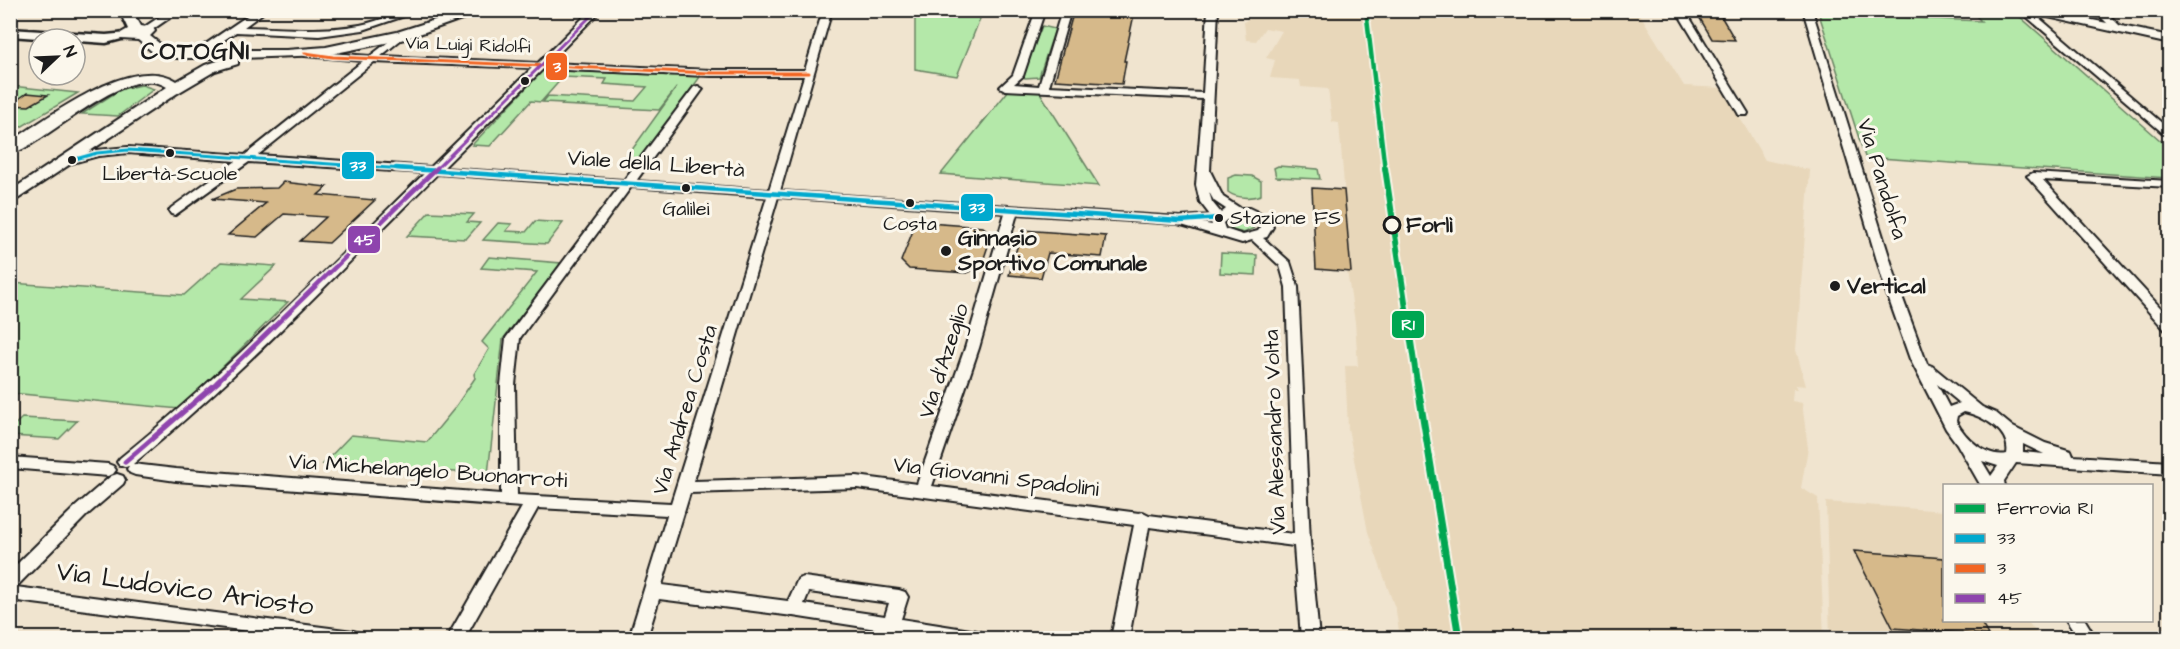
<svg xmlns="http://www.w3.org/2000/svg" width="2180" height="649" viewBox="0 0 2180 649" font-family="'Architects Daughter',sans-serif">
<rect width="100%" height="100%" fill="#f0e4cf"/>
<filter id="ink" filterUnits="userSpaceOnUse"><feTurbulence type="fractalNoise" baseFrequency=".0167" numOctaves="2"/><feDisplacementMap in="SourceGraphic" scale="12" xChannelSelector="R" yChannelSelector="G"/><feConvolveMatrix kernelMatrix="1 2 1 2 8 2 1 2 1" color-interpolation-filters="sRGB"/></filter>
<g filter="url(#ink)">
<g fill="#e8d7ba">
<path d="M1261,10L1638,11L1684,86L1722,88L1765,160L1810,170L1796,350L1806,386L1795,385L1797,389H1793L1792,401L1802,403L1808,448L1801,488L1818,498L1824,638H1400L1396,611L1368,532L1348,428L1345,366H1358L1355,322L1347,271H1351L1339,123L1332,122L1328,89L1301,87L1300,80L1270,78L1275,60L1266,58L1282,31L1265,28L1256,41L1246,40L1244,22Z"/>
<path d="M1826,502L1944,511V620L2027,621L2041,638H1830Z"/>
</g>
<g fill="#b4e8a9" stroke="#688262" stroke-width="1.5">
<path d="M915,11H983L957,76L915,69Z"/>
<path d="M1818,11H1859L1865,16L1981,21L1974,14L2019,16L2169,148V178L1865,157Z"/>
<path d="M1042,26L1055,29L1039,77L1025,78L1022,75Z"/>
<path d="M543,70L700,77L641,159L626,158L677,87L659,110L561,105L563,103L543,102L548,96L635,101L647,87L604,84L607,79L563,77L541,102L531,101L490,146L472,145Z"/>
<path d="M142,85L154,89L118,116L82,114L121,89Z"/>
<path d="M11,86L78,93L11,133Z"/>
<path d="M1009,90L1039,91L1099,186L941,174Z"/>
<path d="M1278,166L1318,169L1320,179L1276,177L1274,168Z"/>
<path d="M1236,175L1252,176L1261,181V195C1251,199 1236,198 1228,192V178Z"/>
<path d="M429,212L474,214L467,222L480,223L466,239L407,236Z"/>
<path d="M1239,217L1251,221L1254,228L1244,233L1231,230L1227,223Z"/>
<path d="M535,221L563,223L547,244L483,240L498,223L512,224L506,231L526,232Z"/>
<path d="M1221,253L1257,255L1256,275L1220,273Z"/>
<path d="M489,257L561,263L503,339L488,474L323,464L351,435L427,442L454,409L475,378L474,374L489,349L482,342L537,272L481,268Z"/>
<path d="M221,262L276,266L241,299L288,302L180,409L11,393V283L184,295Z"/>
<path d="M22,418L77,421L59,439L11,436V428Z"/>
</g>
<g fill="#d6b98a" stroke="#1c1c1c" stroke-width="1.5">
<path d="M1074,10H1135L1124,61H1126L1122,84L1055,80Z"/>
<path d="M1698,15L1721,16L1735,40L1712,39Z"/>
<path d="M27,93L48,95L29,106L10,105Z"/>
<path d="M283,182L327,187L318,195L375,200L329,243L300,241L326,217L284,214L257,237L228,235L266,203L212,199L236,189L277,188Z"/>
<path d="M1312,188L1344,190L1351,272L1316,269Z"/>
<path d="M928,223L983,227L992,234L981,267L967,273L909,269L901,261L914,228Z"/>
<path d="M1022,230L1106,236L1102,257L1048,253L1041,278L1009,275Z"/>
<path d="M1854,551L1944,558V621H1980L1988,635L1893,628Z"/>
</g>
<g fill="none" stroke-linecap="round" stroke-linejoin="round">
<defs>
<g id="minor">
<path d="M170,10H181L149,32H143V28Z"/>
<path d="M256,10H267L244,27C283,28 321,32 360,25C381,21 400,10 422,10L363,30L319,36L236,32L200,56H194V52Z"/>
<path d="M591,10H601L549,63L711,70H805L823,10H832L780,191L1180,217L1210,215L1200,202L1196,185L1203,99L1005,90L1000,87L1013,75L1036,10H1045L1023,76L1014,84L1039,86L1062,10H1071L1049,86L1203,93L1208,10H1218L1210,171L1223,197L1240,208H1249L1268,217L1273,227L1267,237L1263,238L1290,262L1298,287L1310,541L1319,638H1301L1294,546L1149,527L1129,638H1111L1134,525L857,488L690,493L662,585L788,601L798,579L804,577L899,590L905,592L908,597L901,619L977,631L983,633L986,638H934L793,616L659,599L647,638H629L667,515L538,508L465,638H447L522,507L176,481L135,475L130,473L127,469L129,466H120L117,462L120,458C228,371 325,271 425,173L249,162L175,215L171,214L169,211L171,208L236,161L128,153L98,156L72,163L66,160L68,158L97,150L128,147L245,155L363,61L305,56L300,53L302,51L370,56L400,33L403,34V38L381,56L538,63ZM374,62L532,68L431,167L258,155ZM543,69L711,76H804L769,190L636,181L703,89L698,86L694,87L624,180L443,168ZM437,174L619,187L506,338L501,385V494L176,469L133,464C241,375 338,273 437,174ZM631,187L767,197L671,503L517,495L515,385L520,338ZM1209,192L1214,201L1226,209L1221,213L1212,202ZM778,197L1005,213L965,348L917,484L857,476L694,481ZM1017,214L1178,224L1242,243L1252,240L1280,266L1286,287L1294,534L1149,515L1143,512L1139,513L932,486L979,348ZM1232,215H1243L1259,222L1261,227L1258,231L1243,235L1225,229L1223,223ZM1211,222L1212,225L1201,223ZM809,592L889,603L885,616L804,604Z"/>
<path d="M1676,10H1685L1748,113L1747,115H1739L1738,113Z"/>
<path d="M1803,10H1812L1900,291L1927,364L1932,366L1982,407L1996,413L2013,427L2045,443L2071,451L2073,456L2170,462V474L2016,463L2004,481L2005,486H1981L1957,444L1946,429L1910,359L1886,291ZM1937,384L1960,403L1949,407ZM1964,412C1983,416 2011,431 2007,454C1986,458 1965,438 1956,421L1957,416ZM2023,444L2044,454L2023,452ZM1982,461L1998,466L1991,476Z"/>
<path d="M2030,10L2170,130V139L2020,11Z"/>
<path d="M2094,10H2104L2123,29L2115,31Z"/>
<path d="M2033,173L2170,181V187L2043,180L2170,318V331L2165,330L2029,178L2027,176Z"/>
<path d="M10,457L108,464L113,466L116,470L113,474L108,476L10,468Z"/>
<path d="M117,474L123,476L125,480L123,484L87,515L16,587L353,631L359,633L362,638H301L10,600V571L75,507L111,476Z"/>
<path d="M2066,620H2085L2096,638H2078Z"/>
</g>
<path id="tertiary" d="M10,29L106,35L127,33L133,36L106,43L10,36Z"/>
<g id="secondary">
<path d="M119,10H132L141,26L153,28L155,31L150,36L164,47L177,50H286L326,47L397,32L466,10H487L405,39L326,55L238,58V64L215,71L176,94L10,204V191L167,87C126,60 47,145 10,154V142C49,117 133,52 177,81L205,65L227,58H177L154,53L138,40L121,39V33L128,29Z"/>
<path d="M2016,10H2044L2170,36V44Z"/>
</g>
</defs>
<use href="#minor" stroke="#1c1c1c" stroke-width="4"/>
<use href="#tertiary" stroke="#1c1c1c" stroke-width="5"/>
<use href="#secondary" stroke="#1c1c1c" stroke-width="4"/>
<use href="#minor" fill="#fbf7ec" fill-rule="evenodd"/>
<use href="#tertiary" fill="#fbf7ec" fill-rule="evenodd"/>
<use href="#secondary" fill="#fbf7ec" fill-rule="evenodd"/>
<defs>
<path id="bus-1-far1" d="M72,160L97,153L128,150L418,170"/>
<path id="bus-1" d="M396,168L1180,221L1219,218"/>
<path id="bus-2" d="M305,53L333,57L711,73H809"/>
<path id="bus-3-far2" d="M435,170L597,10"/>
<path id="bus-3-far1" d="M217,382L437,168"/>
<path id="bus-3" d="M125,462L219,381"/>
</defs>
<use href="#bus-1-far1" stroke="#fbf7ec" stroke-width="6"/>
<use href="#bus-1" stroke="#fbf7ec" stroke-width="9"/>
<use href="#bus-2" stroke="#fbf7ec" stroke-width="6"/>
<use href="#bus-3-far2" stroke="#fbf7ec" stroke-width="6"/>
<use href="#bus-3-far1" stroke="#fbf7ec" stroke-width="9"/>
<use href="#bus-3" stroke="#fbf7ec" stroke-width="10"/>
<use href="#bus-1-far1" stroke="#00a9ce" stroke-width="3"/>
<use href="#bus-1" stroke="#00a9ce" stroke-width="4.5"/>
<use href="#bus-2" stroke="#f26522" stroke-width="3"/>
<use href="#bus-3-far2" stroke="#8e44ad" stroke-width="3"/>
<use href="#bus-3-far1" stroke="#8e44ad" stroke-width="4.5"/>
<use href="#bus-3" stroke="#8e44ad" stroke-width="5"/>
<defs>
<path id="rail-1-far2" d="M1366,10L1385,170"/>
<path id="rail-1-far1" d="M1385,168L1417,382"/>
<path id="rail-1" d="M1417,381L1459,638"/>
</defs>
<use href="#rail-1-far2" stroke="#fbf7ec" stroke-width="8"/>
<use href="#rail-1-far1" stroke="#fbf7ec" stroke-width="10"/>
<use href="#rail-1" stroke="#fbf7ec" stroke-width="11"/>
<use href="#rail-1-far2" stroke="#00a651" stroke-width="4.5"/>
<use href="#rail-1-far1" stroke="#00a651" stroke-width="6"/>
<use href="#rail-1" stroke="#00a651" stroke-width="7"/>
</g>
</g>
<g fill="#1c1c1c" stroke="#fbf7ec" stroke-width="2">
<circle cx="525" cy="81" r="5"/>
<circle cx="170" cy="153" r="5"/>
<circle cx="72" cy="160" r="5"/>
<circle cx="686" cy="188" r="5"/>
<circle cx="910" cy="203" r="5"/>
<circle cx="1219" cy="218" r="5"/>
<circle cx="946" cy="251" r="6"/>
<circle cx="1835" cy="286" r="6"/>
</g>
<circle fill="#fbf7ec" stroke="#1c1c1c" stroke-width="3" cx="1392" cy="225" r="8"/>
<g text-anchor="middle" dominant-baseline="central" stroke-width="6" stroke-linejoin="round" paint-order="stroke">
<g font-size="18" fill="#1c1c1c" stroke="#fbf7ec">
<text transform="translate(468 45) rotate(2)">Via Luigi Ridolfi</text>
</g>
<g font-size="20" fill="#1c1c1c" stroke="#fbf7ec">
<text x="170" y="174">Libertà-Scuole</text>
<text x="686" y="209">Galilei</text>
<text x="1230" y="218" text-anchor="start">Stazione FS</text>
<text x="910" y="224">Costa</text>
</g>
<g font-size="22" fill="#1c1c1c" stroke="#fbf7ec">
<text transform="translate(656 164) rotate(4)">Viale della Libertà</text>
<text transform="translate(1882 179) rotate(73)">Via Pandolfa</text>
<text transform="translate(944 361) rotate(-72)">Via d'Azeglio</text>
<text transform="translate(685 410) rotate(-73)">Via Andrea Costa</text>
<text transform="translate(1275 432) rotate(-92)">Via Alessandro Volta</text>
<text transform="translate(428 471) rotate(4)">Via Michelangelo Buonarroti</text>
<text transform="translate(996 477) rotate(7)">Via Giovanni Spadolini</text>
</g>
<g font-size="22" font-weight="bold" fill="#1c1c1c" stroke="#fbf7ec" text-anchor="start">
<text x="1406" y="225">Forlì</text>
</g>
<g font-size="22" font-weight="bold" fill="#1c1c1c" stroke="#fbf7ec" text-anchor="start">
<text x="958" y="238">Ginnasio<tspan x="958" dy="25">Sportivo Comunale</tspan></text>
<text x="1847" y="286">Vertical</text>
</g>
<g font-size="24" font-weight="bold" letter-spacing="1.5" fill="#1c1c1c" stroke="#fbf7ec">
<text x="196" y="52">COTOGNI</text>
</g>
<g font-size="27" fill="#1c1c1c" stroke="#fbf7ec">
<text transform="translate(185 589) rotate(8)">Via Ludovico Ariosto</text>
</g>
</g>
<g stroke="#fbf7ec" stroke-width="2">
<rect x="545" y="52" width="23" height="29" rx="6" fill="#f26522"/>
<rect x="341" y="151" width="34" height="29" rx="6" fill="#00a9ce"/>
<rect x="960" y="193" width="34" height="29" rx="6" fill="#00a9ce"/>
<rect x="347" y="225" width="34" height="29" rx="6" fill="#8e44ad"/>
<rect x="1391" y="310" width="34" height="29" rx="6" fill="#00a651"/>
</g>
<g font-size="16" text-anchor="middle" font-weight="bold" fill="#fff">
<text x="557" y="72">3</text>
<text x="358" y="171">33</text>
<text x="977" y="213">33</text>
<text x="364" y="245">45</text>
<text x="1408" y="330">R1</text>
</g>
<rect width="2180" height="649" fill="none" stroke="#fbf7ec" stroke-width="36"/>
<rect x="18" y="18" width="2144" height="613" fill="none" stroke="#1c1c1c" stroke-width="2" filter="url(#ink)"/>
<rect x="1943" y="484" width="210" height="138" fill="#fbf7ec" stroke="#a29f99" stroke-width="1.5"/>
<rect x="1955" y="504" width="30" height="9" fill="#00a651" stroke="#a29f99" stroke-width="1.5"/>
<text x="1997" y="514" font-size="18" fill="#1c1c1c">Ferrovia R1</text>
<rect x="1955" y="534" width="30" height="9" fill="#00a9ce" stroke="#a29f99" stroke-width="1.5"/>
<text x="1997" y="544" font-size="18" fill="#1c1c1c">33</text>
<rect x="1955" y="564" width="30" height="9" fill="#f26522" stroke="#a29f99" stroke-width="1.5"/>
<text x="1997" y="574" font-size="18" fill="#1c1c1c">3</text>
<rect x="1955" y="594" width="30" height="9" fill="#8e44ad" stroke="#a29f99" stroke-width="1.5"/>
<text x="1997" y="604" font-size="18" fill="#1c1c1c">45</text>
<g transform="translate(57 57) rotate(67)"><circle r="28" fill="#fbf7ec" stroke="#a29f99" stroke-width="1.5"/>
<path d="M0-4.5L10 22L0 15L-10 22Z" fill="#1c1c1c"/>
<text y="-9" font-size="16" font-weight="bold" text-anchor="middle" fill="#1c1c1c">N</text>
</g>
</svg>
